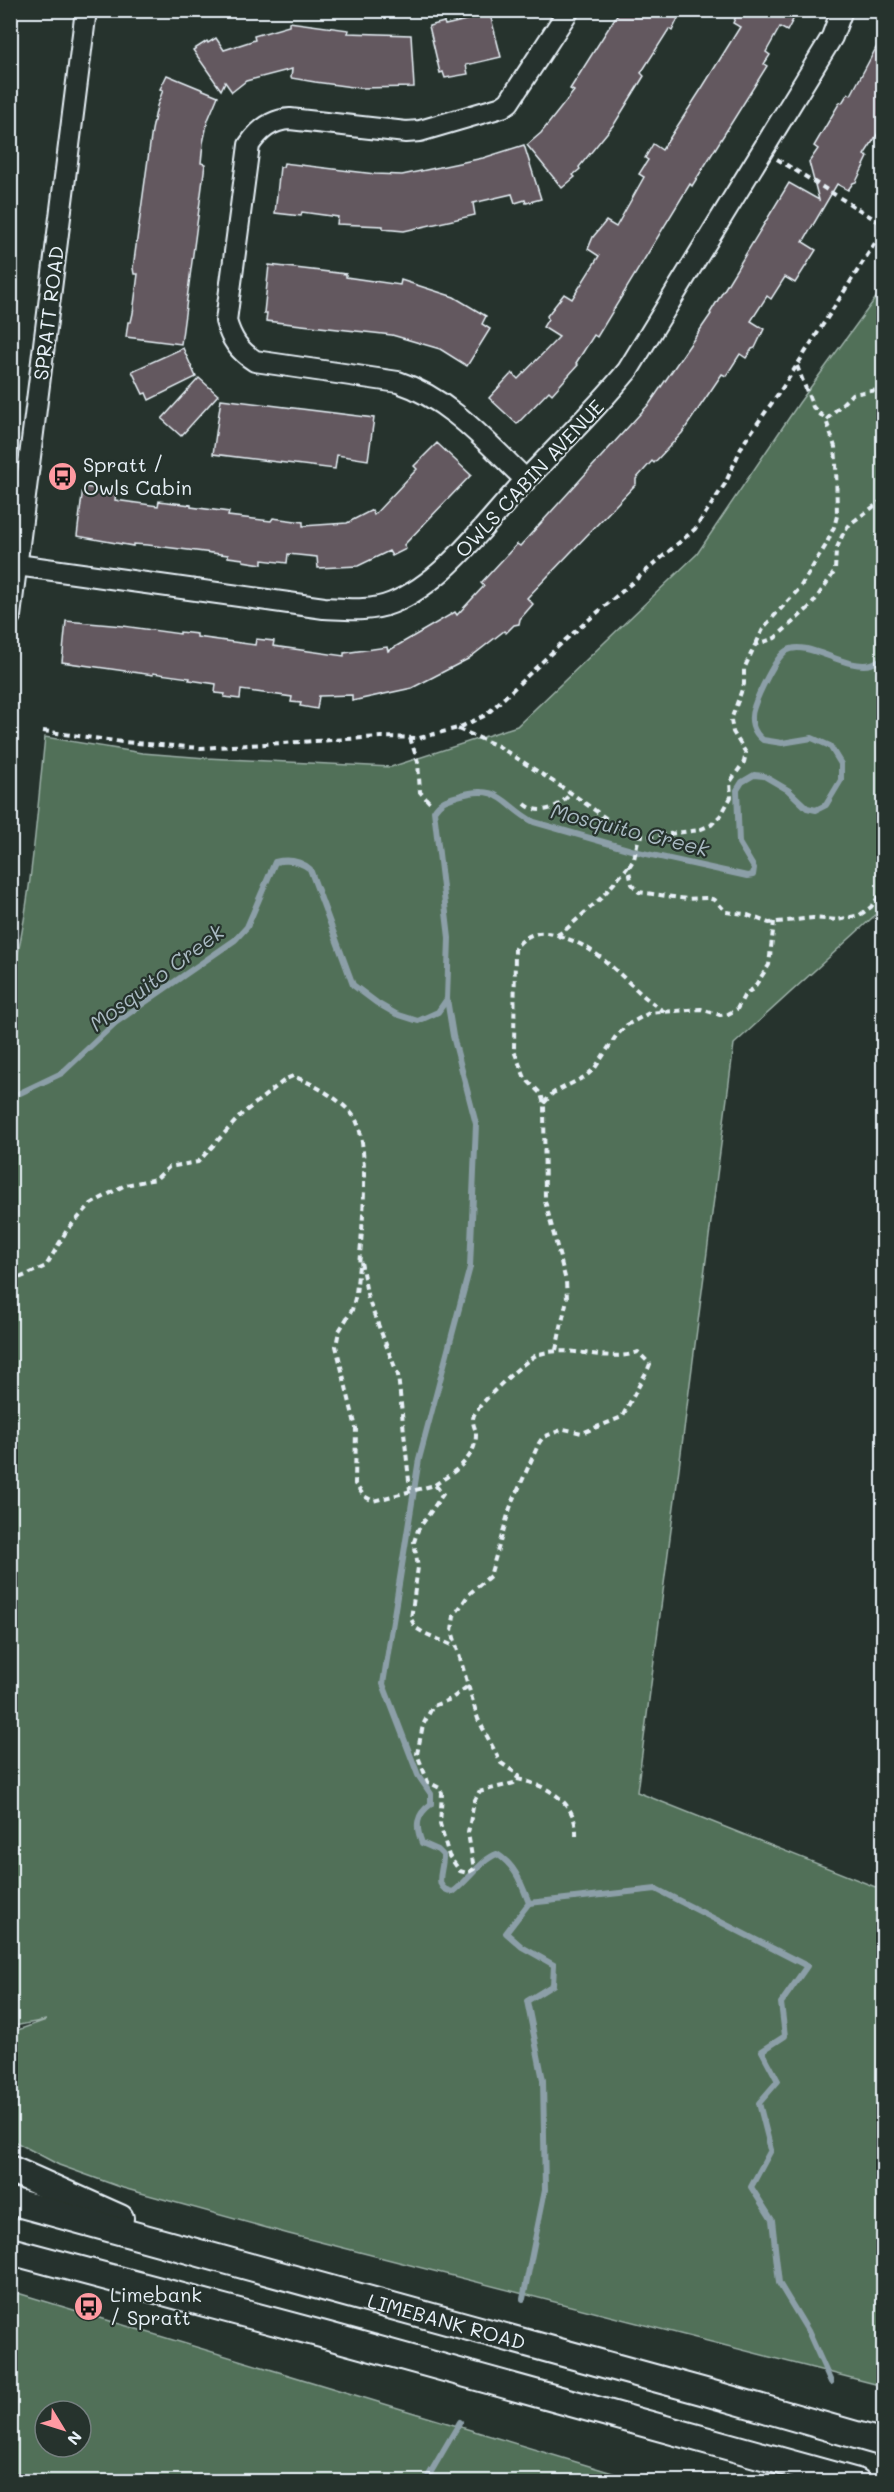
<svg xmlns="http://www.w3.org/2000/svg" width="894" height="2492" viewBox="0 0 894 2492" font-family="Mali,sans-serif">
<rect width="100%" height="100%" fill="#26332d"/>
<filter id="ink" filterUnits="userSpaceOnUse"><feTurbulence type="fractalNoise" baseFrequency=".0167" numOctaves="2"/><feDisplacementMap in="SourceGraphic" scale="12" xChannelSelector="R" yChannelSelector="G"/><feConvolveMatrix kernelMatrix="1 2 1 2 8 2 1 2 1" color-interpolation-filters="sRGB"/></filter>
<g filter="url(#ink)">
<g fill="#516f58" stroke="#9cb0a8" stroke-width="1.5" fill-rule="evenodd">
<path d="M883,288V908L734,1044L637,1792L883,1890V2386L289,2234L123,2188L59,2165L10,2139L11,2026L18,2030L46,2020L14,2026L11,2024L10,988C31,906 36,821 45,737L142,753L206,758L391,767L517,726L697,554L799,403Z"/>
<path d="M11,2291L639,2481H11ZM45,2411H81V2447H45Z"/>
</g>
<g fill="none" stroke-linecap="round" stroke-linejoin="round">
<g stroke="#8c9fa8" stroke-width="6">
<path d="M447,999L453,1036L476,1124L470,1267L419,1459L383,1684L418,1775L431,1794V1804C416,1815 415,1826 422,1843L438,1850L443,1855C444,1871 431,1888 453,1892C466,1883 483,1858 497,1854C516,1866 521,1883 529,1903L506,1933L522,1947L554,1965L553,1985L527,2001L543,2080L545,2190L523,2299"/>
<path d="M20,1093L62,1073L115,1023L235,940L247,927L275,862C288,859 299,860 310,869L353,985L377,1003L396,1014L418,1021L438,1012L447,999L449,938L434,811C440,801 448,799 458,796C501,782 504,807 534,822L638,852L747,876L753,875L754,868L739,843L737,790L742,782L754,775L764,776L788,790L807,808L816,810L826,805L841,780V764L830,746L812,738L782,743L763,740C753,732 749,720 754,707C758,695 775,658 786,651C806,638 846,671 871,664C875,663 880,660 884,658"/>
<path d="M529,1903L656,1889L807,1966L781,2003L785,2036L762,2051L778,2081L759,2103L771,2150L751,2187L772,2220L779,2283L808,2331L831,2382"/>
<path d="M425,2482L460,2422"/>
</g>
</g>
<g fill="#64595e" stroke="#e8f1f8" stroke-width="1.5">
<path d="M620,10H667L679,16L672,31L669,29L641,73L644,76L615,123L579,167L580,169L573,175L575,177L562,188L527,145L541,133L574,91L570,89Z"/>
<path d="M739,10H798L787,31L780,27L766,52L770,55L764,64L767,66L692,186L690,184L597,337L594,335L576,363L578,365L552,394L549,391L517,424L489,398L512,373L518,379L559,337L543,327L548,319L547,316L564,294L572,299L599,256L588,249L593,237L606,221L616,227L644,177L639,174L648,160L645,158L653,144L662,150L702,88L740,27L733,23Z"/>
<path d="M490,14L501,57L466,65L468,74L445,78L443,72L440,73L429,26L444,22L445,25L454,23Z"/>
<path d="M289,22L349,30L348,33L411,35L414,87L360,88L315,82L291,78L292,69L246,81L232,92L225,82L221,90L193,50L207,41L208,43L216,38L224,50L255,40L254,36L289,26Z"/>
<path d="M884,33V124L864,155L868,157L856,182L853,183L848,190L837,184L803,242L816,250L795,283L785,277L771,299L767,296L751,321L764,329L755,348L752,349L746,358L740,354L726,376L722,374L682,433L654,463L652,461L636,479V484L527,598L533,604L520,619L519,624L514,625L506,633L504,631L468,659L412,688L352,701V695L319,696L317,709L300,706L301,703L291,702L292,697L241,690L240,699L224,697L225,694L215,693L216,684L189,680L190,678L153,673V675L62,662L66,621L123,626L180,634V632L197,634V637L255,645L256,639L274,641L273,646L344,656V653L387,647L388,651L455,612L457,615L484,586L481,583L517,544L520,546L650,403L711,314L710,313L789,183L819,200L809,162L818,149L814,146L840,102L842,103L848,93L851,95Z"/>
<path d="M167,75L218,96L208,120L203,143L201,163L205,164L181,344L126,337L128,322H131L133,313L138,274H134L133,268L152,130L157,106L163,90L160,89Z"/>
<path d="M524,145L541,199L526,203L525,200L515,203L512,194L473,203L475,215L404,231L383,229V226L337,224L338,217L302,212L301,216L275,213L280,167H283L284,163L375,174L402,175L483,158Z"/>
<path d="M269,265L346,274V277L400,285L401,280L454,297L486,316L482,324L490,329L467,366L440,349L392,335L266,321L267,313H264Z"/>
<path d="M183,348L196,377L149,400L146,393L143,394L132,371Z"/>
<path d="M199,378L218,395L181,436L162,419Z"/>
<path d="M221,399L374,418L368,460L337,455L335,469L213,454Z"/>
<path d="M437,443L471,475L404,545L406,549L392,556L389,551L358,566L318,568L317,557L288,554L287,563L262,560V564L243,561V559L228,557V555L148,545L133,544V546L77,536L83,487L116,491L115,500L158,506L159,501L191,505V507L229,512L228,516L271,521L273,518L303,522V526L347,523L372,510L374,515L417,469L414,466Z"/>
</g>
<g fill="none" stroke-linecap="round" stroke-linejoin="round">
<defs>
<g id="minor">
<path d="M526,480C487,443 450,399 398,382L255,361C239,351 231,339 226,321L249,145C259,130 271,120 290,119L406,132L420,131L502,107L509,102L569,10"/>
<path d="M10,564L324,608C347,609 370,612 392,603C446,581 486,522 525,481C560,444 596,409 628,370L832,37L842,10"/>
<path d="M10,616L86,10"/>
</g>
<g id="major">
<path d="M10,2169L120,2218"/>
<path id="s1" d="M10,2201L709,2393L884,2443"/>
<path d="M10,2251L325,2335L857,2482"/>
</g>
</defs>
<use href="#minor" stroke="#e8f1f8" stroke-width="24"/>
<use href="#major" stroke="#e8f1f8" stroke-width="30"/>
<g stroke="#e8f1f8" stroke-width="4" stroke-dasharray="6 4.5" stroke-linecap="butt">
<path d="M777,159L884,225"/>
<path d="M797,366L813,407L826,420"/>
<path d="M756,644L764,627L799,589L826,545L834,527L837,516L836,461L835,447L826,420L852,394L884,389"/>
<path d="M458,729L498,746L571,793L622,830L646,837L699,830L711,825L721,815L731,797L730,782L744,762L746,753L733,732L731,720L744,684V669L755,645L775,638L811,606L835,571L836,550L843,534L850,524L884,499"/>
<path d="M43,731L122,742L200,748L381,737L419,738L458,728L486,715L564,641L695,529L725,484L743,444L783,387L884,229"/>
<path d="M410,738L418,762L420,792L432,805"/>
<path d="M525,804C540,817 560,807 571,793"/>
<path d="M629,867L634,859L639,836"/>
<path d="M558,936C604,947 627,988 665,1012"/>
<path d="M544,1103L553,1093L586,1076L595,1068L616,1036L627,1025L649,1013L701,1009L720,1015L728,1014L737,1009L745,994L753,989L769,965L774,922"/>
<path d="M361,1262L368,1299L398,1375L410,1490"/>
<path d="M10,1282L46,1266L67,1230L91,1204L125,1185L156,1179L169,1167L198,1162L242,1114L286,1079L293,1076C312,1083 346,1102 356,1120C372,1152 360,1256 356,1294L352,1310L339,1331L336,1346L356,1428L355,1484L364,1496L373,1501L435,1485L443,1494L418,1530L414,1542L418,1567L411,1619L416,1628L424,1633L458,1648"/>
<path d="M556,1350L567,1299L566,1281L545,1201L544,1104L541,1094L525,1078L514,1051L515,948C528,933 538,930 557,935L564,931L601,898L628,867L632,884L639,892L687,899L708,898L715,900L726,912L745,914L769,923L813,918L837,920L860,915L871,907L884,889"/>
<path d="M435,1485C452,1473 477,1459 476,1433C475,1427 471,1422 474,1415C479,1403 525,1360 537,1355C568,1343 609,1364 638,1352L650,1364L648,1369L622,1417L582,1433L564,1429L543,1437L539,1443L510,1508L490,1576L469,1594L454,1616L452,1631L478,1719L501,1763L519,1775L514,1783L479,1792L474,1802L468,1833L474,1869L467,1873L460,1871L449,1856L440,1824L442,1793L440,1788L428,1782L417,1754L423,1725L433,1706L451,1699L468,1686"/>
<path d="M517,1779C547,1785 578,1802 576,1837"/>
</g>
<use href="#minor" stroke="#26332d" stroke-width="20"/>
<use href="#major" stroke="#26332d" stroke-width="26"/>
</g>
</g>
<defs>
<symbol id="bus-disc" viewBox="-11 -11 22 22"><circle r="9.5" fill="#ff9aa2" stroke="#26332d"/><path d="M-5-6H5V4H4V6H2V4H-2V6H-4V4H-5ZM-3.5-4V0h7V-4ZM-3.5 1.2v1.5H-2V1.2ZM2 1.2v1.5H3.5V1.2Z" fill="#111"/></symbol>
</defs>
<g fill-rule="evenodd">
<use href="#bus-disc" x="46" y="460" width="33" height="33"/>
<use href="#bus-disc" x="72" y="2290" width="33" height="33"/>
</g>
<g text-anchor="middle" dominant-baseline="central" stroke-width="4.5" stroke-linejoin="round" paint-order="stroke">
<g font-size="20" fill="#e8f1f8" stroke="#26332d">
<text transform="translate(48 313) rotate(-83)">SPRATT ROAD</text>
<text transform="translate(529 478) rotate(-47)">OWLS CABIN AVENUE</text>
<text stroke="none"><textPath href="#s1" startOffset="453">LIMEBANK ROAD</textPath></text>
</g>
<g font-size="20" fill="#e8f1f8" stroke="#26332d" text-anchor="start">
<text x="83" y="464">Spratt /<tspan x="83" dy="23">Owls Cabin</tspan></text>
<text x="110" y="2294">Limebank<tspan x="110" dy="23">/ Spratt</tspan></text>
</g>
<g font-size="21" font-style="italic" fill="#aabac3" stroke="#26332d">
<text transform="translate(630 829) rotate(14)">Mosquito Creek</text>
<text transform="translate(156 977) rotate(-37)">Mosquito Creek</text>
</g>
</g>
<rect width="894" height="2492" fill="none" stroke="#26332d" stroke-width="36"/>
<rect x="18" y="18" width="858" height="2456" fill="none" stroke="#e8f1f8" stroke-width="2" filter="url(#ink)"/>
<g transform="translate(63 2429) rotate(128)"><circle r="28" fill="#26332d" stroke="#747f7e" stroke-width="1.5"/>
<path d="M0-4.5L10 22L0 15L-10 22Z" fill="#ff9aa2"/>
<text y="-9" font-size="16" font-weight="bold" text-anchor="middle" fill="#e8f1f8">N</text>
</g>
</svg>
